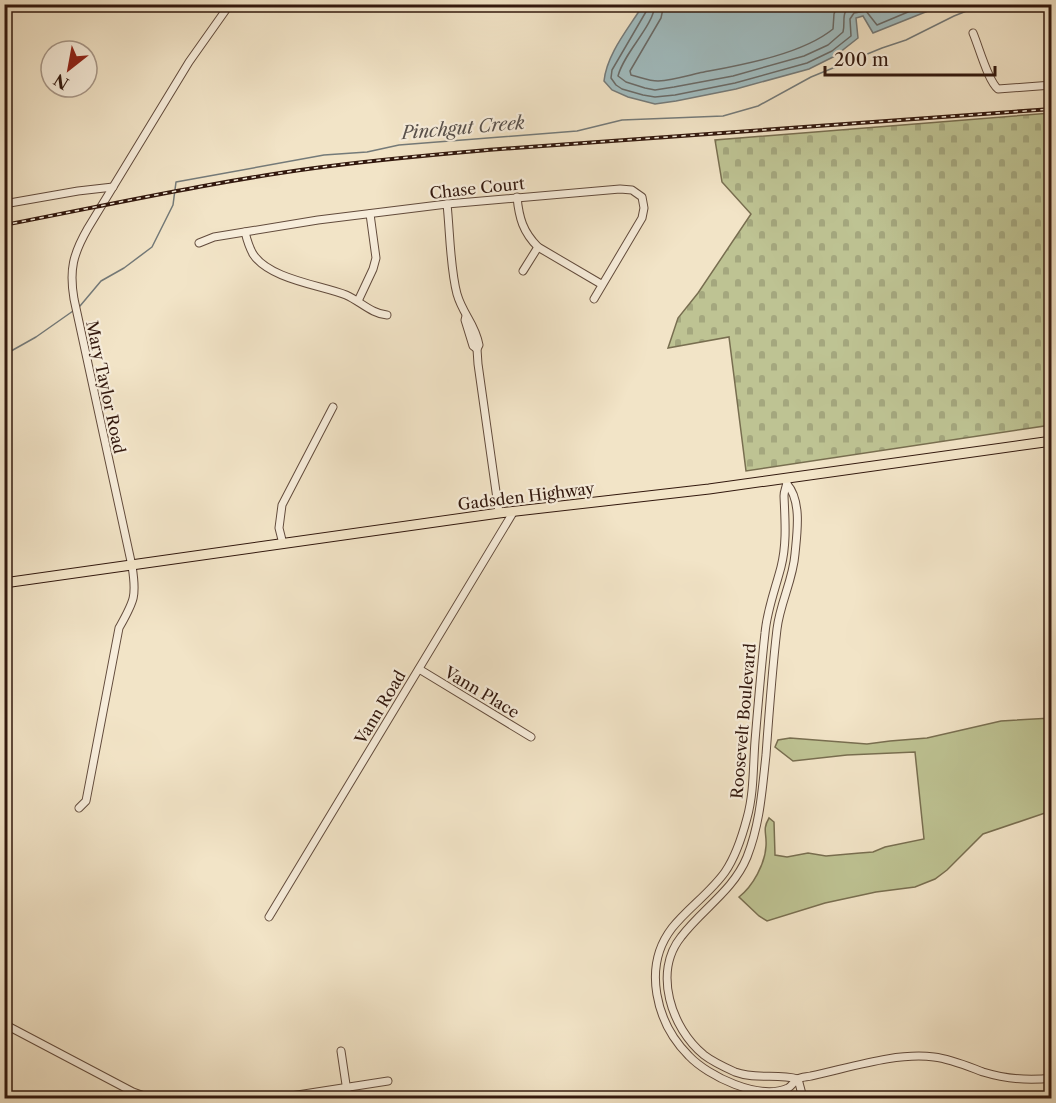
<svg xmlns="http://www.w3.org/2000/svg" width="1056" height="1103" viewBox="0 0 1056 1103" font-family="'Libre Caslon Text',serif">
<defs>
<pattern id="cemetery-stones" width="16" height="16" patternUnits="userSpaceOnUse" patternTransform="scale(1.5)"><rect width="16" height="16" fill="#bec393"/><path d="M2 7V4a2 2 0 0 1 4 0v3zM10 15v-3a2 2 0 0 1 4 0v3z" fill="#a4a77e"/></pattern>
</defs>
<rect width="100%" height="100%" fill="#f2e4c7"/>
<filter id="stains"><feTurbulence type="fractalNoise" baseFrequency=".00333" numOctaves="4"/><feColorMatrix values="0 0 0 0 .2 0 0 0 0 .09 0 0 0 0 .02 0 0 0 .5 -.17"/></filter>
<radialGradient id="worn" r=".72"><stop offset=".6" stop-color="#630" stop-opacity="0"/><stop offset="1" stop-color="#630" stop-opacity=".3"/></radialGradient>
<path fill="#bec393" stroke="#786e50" stroke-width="1.5" d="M1051,718V811L983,834L947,870L935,879L915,887L876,892L825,903L767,921L759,916L739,897C753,886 765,864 766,846C767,833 762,830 769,818L774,822L775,855L787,857L808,853L826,856L860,853L873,852L885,847L924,839L915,752L847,755L793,761L775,747L778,740L790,738L867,744L890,741L927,738L1001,721Z"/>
<path fill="url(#cemetery-stones)" stroke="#786e50" stroke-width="1.5" d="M1051,113V425L746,471L729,337L668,348L678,318L698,293L751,214L722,182L715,140Z"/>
<path fill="#a0bcc0" stroke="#747a79" stroke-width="1.5" d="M643,5V4L943,5L873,33L863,16L856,18L858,38L835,56L809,69L736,89L676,101L655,104L628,97L612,90L604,81C607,53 629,28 643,5Z"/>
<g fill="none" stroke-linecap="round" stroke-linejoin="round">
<g stroke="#696a67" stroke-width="1.5">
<path d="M648,4L647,10L612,70L611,78L616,85L622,89L643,95L655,97L675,95L735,83L807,63L832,51L851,36L850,19L854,13L866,11L877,25L927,4"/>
<path d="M655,4C654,26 624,52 618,76L626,82L645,88L655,90L674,87L733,76L804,56L828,45L843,32C846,20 839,11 855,4"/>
<path d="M664,4L661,18L630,71L631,75C640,77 649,81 658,81C672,80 686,76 699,73C740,65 801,55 833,29L834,14L838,4"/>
</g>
<g stroke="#747a79" stroke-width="1.5">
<path d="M80,306L101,281L124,268L152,247L173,205L176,182L324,155L367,152L399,145L577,131L622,120L723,116L758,106L811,77L882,48L906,40L954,16L984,4"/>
<path d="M4,355L36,337L73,311"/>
</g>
<defs>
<g id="minor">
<path d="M973,33C979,47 988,81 998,89L1052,85"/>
<path d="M517,197C519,218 523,232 538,247L601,284"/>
<path d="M4,204L78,191L113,187"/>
<path d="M447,204C450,232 450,268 457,294C463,315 475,323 479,345L477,349L478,364L499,513"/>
<path d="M245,232C247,240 249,247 253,254C269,279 320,285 346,295C360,301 372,314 387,315"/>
<path d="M199,243L214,237L318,220L447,204L620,189L632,190L642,197L644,208L642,218L594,299"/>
<path d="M523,271L538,247"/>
<path d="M358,301L373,269L376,258L370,214"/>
<path d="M466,316L465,320L473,346L477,349"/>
<path d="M787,478C788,485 784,489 784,496C785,520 787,543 781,567C775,590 767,610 765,633C761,669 758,705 755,741C753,767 754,793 747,818C742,837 736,856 725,872C710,893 688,908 672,928C642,967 656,1023 689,1056C708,1076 759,1101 788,1088C792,1086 794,1081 798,1079C801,1077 807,1077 811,1076C849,1068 896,1052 934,1057C951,1059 967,1066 983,1072C1006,1079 1028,1081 1052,1078"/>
<path d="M787,484C802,501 797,533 795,554C793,580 780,603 777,629C772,671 769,713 766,755C762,791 760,824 747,857C733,891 702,909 681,937C653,972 671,1028 704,1055C713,1062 724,1067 735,1072C756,1080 777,1073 798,1079"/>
<path d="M283,544L279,528L282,505L333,407"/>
<path d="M419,669L531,737"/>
<path d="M79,808L86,801L119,628C134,601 137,597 132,566L74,299C69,270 73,254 88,228L189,62L230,4"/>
<path d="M269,917L514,511"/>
<path d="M4,1024L133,1092L150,1098"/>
<path d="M341,1051L348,1098"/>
<path d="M798,1079L803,1098"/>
<path d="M278,1098L388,1081"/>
</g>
<path id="major" d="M4,583L499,513L709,489L1052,441"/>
</defs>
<use href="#minor" stroke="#624b3c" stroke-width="9"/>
<use href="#major" stroke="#32180e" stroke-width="11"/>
<use href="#minor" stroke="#f7eddb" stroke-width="7"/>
<use href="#major" stroke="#f2e4c7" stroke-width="9"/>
<defs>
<path id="rail" d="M4,225C108,205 211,182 315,168C372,160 430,155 487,150L1052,109"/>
</defs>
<use href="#rail" stroke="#32180e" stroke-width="4"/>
<use href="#rail" stroke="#f7eddb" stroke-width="1.5" stroke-dasharray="4.5" stroke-linecap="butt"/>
</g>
<g text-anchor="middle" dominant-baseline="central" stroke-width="4.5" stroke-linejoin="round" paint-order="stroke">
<g font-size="16" fill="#32180e" stroke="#f7eddb">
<text transform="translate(477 188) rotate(-6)">Chase Court</text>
<text transform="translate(106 387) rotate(78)">Mary Taylor Road</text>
<text transform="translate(526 496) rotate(-7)">Gadsden Highway</text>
<text transform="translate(482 692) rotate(31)">Vann Place</text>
<text transform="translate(380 707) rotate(-59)">Vann Road</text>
<text transform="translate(743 721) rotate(-85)">Roosevelt Boulevard</text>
</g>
<g font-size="18" font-style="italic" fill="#58514c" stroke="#f7eddb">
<text transform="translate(463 128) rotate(-5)">Pinchgut Creek</text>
</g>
</g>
<rect width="1056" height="1103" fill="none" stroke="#f2e4c7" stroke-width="24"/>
<rect x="6" y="6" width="1044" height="1091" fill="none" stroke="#32180e" stroke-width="3"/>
<rect x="12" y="12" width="1032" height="1079" fill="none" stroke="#32180e" stroke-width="1.5"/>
<g transform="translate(69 69) rotate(211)"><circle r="28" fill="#f7eddb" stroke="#a89889" stroke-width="1.5"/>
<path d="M0-4.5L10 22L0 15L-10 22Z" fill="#8f2418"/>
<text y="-9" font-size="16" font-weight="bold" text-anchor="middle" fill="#32180e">N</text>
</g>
<path d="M825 66v9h170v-9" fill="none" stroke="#32180e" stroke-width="3"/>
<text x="834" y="66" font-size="18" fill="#32180e" stroke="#f7eddb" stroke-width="4.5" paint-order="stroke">200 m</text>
<rect width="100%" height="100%" filter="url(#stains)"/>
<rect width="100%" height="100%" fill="url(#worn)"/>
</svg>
